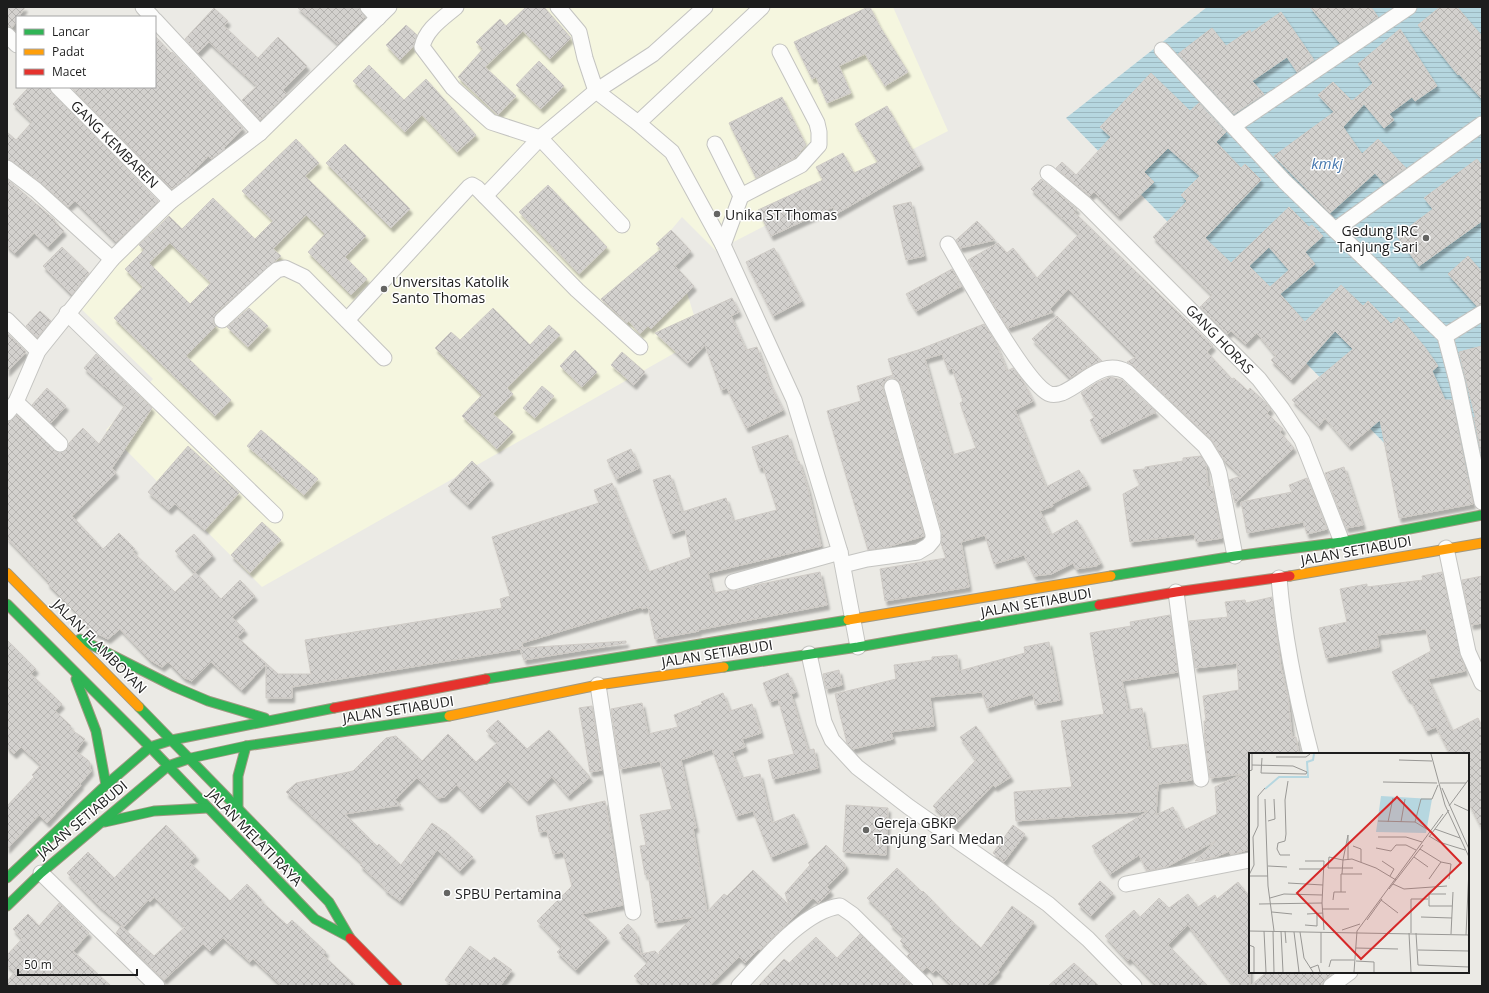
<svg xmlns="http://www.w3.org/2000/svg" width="1489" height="993" viewBox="0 0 1489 993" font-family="'Open Sans',sans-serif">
<defs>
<pattern id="water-rules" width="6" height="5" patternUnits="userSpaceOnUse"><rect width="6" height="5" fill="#b6d7e0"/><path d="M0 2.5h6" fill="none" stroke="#9cb8c0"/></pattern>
<pattern id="building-cross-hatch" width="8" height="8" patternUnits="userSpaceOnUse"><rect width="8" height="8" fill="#d3d1ce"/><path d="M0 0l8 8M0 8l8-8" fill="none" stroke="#b5b3b0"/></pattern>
<filter id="shadow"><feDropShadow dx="2.5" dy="4.5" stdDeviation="1" flood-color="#0004"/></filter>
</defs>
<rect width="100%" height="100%" fill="#ebeae5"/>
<path fill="#f5f6df" d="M385,7H893L948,131L716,251L682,217L661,242L683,280L701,338L262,587L106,430L153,379L71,299Z"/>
<path fill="url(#water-rules)" d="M1207,7H1482V469L1440,500L1066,118Z"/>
<g fill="url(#building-cross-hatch)" stroke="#cfcbc6" fill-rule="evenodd" filter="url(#shadow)">
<path d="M7,7H25L12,28L7,26Z"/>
<path d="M297,7H359L365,17L338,44Z"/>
<path d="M526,7H544L571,38L550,59L523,31L485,67L516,96L498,115L458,77L483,49L476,42L500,19L506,26Z"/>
<path d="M868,7H870L879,25L908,72L885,86L865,54L839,66L851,93L827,103L816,77L812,79L794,42Z"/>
<path d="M1310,7H1371L1378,17L1340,43Z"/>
<path d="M1440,7H1457L1482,36V99L1459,74L1458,75L1418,25Z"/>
<path d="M214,8L228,21L224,26L258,58L278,37L307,66L283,90L287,94L260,120L242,100L257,86L209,42L198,53L185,39Z"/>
<path d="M1281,12L1314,60L1297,72L1287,57L1252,81L1264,94L1234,114L1178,54L1212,28L1226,46L1250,30L1251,33Z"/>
<path d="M406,25L417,35L413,47L400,60L386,45Z"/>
<path d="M1400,29L1437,86L1415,101L1412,97L1389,114L1394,120L1384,128L1364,104L1343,127L1362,154L1378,139L1406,168L1384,183L1375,173L1330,213L1274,156L1334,112L1318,95L1333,82L1352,101L1373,83L1358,64Z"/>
<path d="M155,36L171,53L172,52L243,128L224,148L225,149L211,159L208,156L188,177L172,189L71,87H155Z"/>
<path d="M539,61L564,86L541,109L516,85Z"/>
<path d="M369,65L404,100L426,79L476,135L457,152L422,115L405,132L353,81Z"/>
<path d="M1151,73L1190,111L1199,103L1226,132L1216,142L1241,168L1245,164L1261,180L1205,238L1231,263L1289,207L1309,227L1312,225L1323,236L1305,252L1315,264L1280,294L1305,322L1341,285L1363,306L1368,301L1391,324L1399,317L1424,346L1438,366L1432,371L1445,400H1452L1473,504L1399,518L1380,420L1349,446L1325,418L1319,426L1292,400L1353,349L1335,331L1291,380L1271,360L1276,356L1257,333L1246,344L1231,331L1227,334L1200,307L1212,295L1153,237L1187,201L1181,195L1200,176L1168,148L1144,172L1154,182L1118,216L1094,192L1090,196L1056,168L1062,162L1076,175L1111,137L1100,127ZM1269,247L1289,270L1270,287L1249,266Z"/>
<path d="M29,87H49L52,93L158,201L116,242L75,201L68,207L41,183L12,161L7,159V132L16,140L32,122L13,104Z"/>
<path d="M782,97L806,145L795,158L756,178L729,123Z"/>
<path d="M887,106L921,165L836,214L833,207L771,236L758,210L823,180L816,167L843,153L854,173L878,162L855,124Z"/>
<path d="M296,139L319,163L305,176L366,236L345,257L367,279L351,295L308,252L325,234L306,215L273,249L281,256L216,313L213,322L216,326L186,356L231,400L215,416L114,318L143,287L125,269L144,250L139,245L169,216L182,229L213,198L255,239L273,221L242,191ZM170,243L211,283L190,304L149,263Z"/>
<path d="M345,144L410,209L391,228L326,163Z"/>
<path d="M1477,159L1482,166V221L1419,266L1397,236L1433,209L1424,198Z"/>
<path d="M7,179L55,220L54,221L64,231L48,247L34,233L15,253L7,246Z"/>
<path d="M1041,179L1077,209L1074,212L1213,346L1207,352L1232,379L1234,378L1248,391L1250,388L1264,401L1271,409L1267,413L1283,429L1280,432L1294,448L1235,503L1229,480L1241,476L1224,460L1211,439L1133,365L1127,362L1136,357L1068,289L1050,309L1053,312L1008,328L991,300L968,260L998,243L1007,253L1013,248L1037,278L1079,234L1031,189Z"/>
<path d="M548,185L607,247L579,274L519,212Z"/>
<path d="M911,202L924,256L906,260L893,206Z"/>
<path d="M977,221L995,240L960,248L956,240Z"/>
<path d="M671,230L691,251L675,266L694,286L651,329L648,326L640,334L629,321L627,323L601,299L661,249L656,244Z"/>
<path d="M62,247L89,273L72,295L43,266Z"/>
<path d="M774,248L802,301L773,316L746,262Z"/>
<path d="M1468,256L1482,272V304L1477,306L1448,274Z"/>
<path d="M952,269L962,286L916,311L906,294Z"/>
<path d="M732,298L739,312L731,316L746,350L757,347L770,384L783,410L746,428L727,388L721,390L705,345L688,363L655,333Z"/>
<path d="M249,308L268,326L248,347L227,327Z"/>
<path d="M493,308L530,345L549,325L560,335L507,388L513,394L493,414L513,432L497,449L462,416L482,395L435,348L451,332L460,340Z"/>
<path d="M40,311L51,321L37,338L26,326Z"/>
<path d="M1057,316L1102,361L1089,366L1070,378L1032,339Z"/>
<path d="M984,324L995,341L1007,371L1013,368L1023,381L1033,401L1015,410L1046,487L1079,470L1088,485L1052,504L1053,506L1040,511L1051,535L1077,520L1101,563L1096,566L1076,569L1073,563L1051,574L1034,576L1024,555L994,564L985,535L961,542L969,587L885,601L880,569L946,558L941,543L942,532L901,385L895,378H889L883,384V389L924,536L884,548L868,550L827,411L861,401L857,386L893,375L888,359L918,350ZM942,354L948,370L952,368L963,401L960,403L976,448L952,455L925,359Z"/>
<path d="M7,333L26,352L7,372Z"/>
<path d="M1482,346L1481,427L1482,458L1474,417L1476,420L1459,352Z"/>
<path d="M575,350L597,372L582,387L560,366Z"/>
<path d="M622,352L645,372L634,385L611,365Z"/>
<path d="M96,354L152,408L112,468L116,473L72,516L103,549L119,533L135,549L133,552L175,592L195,573L175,551L194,534L213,555L195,572L221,599L240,580L255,596L232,617L245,630L237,637L278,674H311L305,640L502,608L500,599L510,596L492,537L599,503L594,490L612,483L648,572L691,557L685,529L671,534L653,480L670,475L682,512L726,498L733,521L777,510L763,467L759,468L752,447L788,435L796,461H799L808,489L821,546L708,573L713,593L729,590L735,591L761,584L820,572L827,605L698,630L699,631L655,639L648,607L642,609L641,607L522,643L523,648L626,641V643L524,660L520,649L292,687V698H266V664L242,690L211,662L192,681L183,677L168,662L162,667L150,660L120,629L108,639L92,631L81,620L83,619L47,583L49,582L7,538V422L11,421L17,415L58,453L66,450L69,443L83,428L99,444L125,405L84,368Z"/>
<path d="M1110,377L1122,380L1156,412L1100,439L1090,420L1095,417L1081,393L1098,382Z"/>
<path d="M542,386L554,396L535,418L523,408Z"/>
<path d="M47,388L66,406L51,423L32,405Z"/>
<path d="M261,430L318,479L304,495L247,446Z"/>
<path d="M188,446L239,493L205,530L175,504L169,510L148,492Z"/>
<path d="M631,449L639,468L616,479L607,460Z"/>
<path d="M1201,456L1206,464L1208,487L1212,486L1222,538L1196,542L1194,534L1130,542L1123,494L1140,485L1133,470L1145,469V467L1183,461V458Z"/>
<path d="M472,461L491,480L468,505L448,486Z"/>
<path d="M1344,467L1363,525L1346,528L1325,473Z"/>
<path d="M1307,478L1327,529L1307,534L1303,522L1247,533L1241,502L1292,492L1289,485Z"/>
<path d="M262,522L281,540L250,573L231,555Z"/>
<path d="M1442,572L1465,671L1428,679L1452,731L1478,718L1482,726V829L1468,802V754H1450L1436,727L1426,731L1410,698L1408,699L1392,672L1431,651L1426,629L1377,635L1379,647L1326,658L1319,628L1347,622L1340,589L1367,584V587L1423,580L1422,576Z"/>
<path d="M1482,576V623L1471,625L1462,580Z"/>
<path d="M1272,597L1281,668L1288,697L1292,737H1296L1299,754H1250V849L1231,855L1229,851L1216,857L1195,861L1216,841L1166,867L1147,871L1139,855L1110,874L1092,846L1148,811L1016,821L1014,792L1072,787L1061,721L1104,714L1090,633L1131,626L1130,622L1170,615L1178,672L1122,681L1128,710L1142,708L1149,749L1187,744L1192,780L1158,784L1156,815L1173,807L1184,830L1217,814L1215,787L1243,774L1210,778L1205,742L1204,721H1206L1203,696L1239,690L1237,663L1195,668L1189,621L1228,617L1225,602L1245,600L1246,603Z"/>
<path d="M7,640L36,669L31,674L62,704L55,711L71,726L69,728L85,739L76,751L89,761L91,771L80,784L81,785L47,823L39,815L7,849V806L34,777L32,775L41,765L21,747L14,754L7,747Z"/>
<path d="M1049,642L1060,700L1035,705L1033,694L987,708L982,692L930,697L934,726L891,732L893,739L853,749L847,743L835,694L896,679L894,665L932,660V657L957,655L959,671L1025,653L1024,647Z"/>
<path d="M839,670L842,685L826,689L823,674Z"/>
<path d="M788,673L796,692L791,694L808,750L814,749L818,768L773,779L768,760L794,754L778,699L770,702L763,683Z"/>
<path d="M723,693L730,711L752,704L761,733L742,739L745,747L732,752L742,778L760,774L772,823L794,814L806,843L771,857L753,811L736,816L712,749L681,760L696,828H693L707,912L724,894L727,896L753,870L789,905L785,893L810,865L808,863L826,845L845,864V869L827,887L831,891L819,903L813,898L760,950L759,949L745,963L739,957L709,986H645L634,976L648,962L619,933L628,924L636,933L641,954L655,951L660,956L659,952L693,917L655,923L652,900L654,898L652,899L648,874L645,875L640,846L646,845L640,815L672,809L660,761L620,769L611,709L642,703L648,734L678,727L674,715L703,704L701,702Z"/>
<path d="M592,706L602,770L590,772L579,708Z"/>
<path d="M498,720L527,749L549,730L590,777L568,796L552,777L527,801L508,781L480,809L457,785L445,797L438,798L417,778L395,800L401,805L345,814L377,846L379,844L401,865L432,823L447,833L473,857L460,871L437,850L400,901L384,889L385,888L360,865L362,863L286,792L296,783L353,771L386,738L396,736L422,761L448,734L476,762L498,742L486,731Z"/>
<path d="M976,726L1011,777L995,787L993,785L954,826L933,806L976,760L960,737Z"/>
<path d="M605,801L623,905L582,914L607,938L576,970L557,952L562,947L537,921L572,886L563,852L553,854L547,831L539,832L536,816Z"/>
<path d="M846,805L888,808L886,855L843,852Z"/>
<path d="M166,825L196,856L189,862L230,901L247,884L262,900L261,901L287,925L292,920L326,952L323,955L356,986H282L253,959L250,962L223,938L210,951L203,944L164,980L116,933L121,926L154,956L185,927L154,897L150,902L148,900L124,927L98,905L67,873L88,852L114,878Z"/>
<path d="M1013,825L1025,834L1004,862L993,853Z"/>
<path d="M897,868L922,892L923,891L953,922L981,948L1012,906L1034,922L998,970L999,972L986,986H952L936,970L933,973L927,967L923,971L907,956L911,952L900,941L904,937L890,924L892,922L867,898Z"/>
<path d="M1100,881L1113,893L1091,916L1078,904Z"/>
<path d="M1238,882L1250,897V986L1267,972H1335L1325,979L1322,986H1234L1188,925L1168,945L1208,986H1157L1130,958L1128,961L1105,936L1134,910L1140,917L1159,898L1169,908L1188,894L1198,907L1215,895L1217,899Z"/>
<path d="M59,903L89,933L73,951L111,986H7V981L15,972L7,965V955L22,939L13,929L28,914L39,926Z"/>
<path d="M860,934L910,984L908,986H758L784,959L789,963L816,937L837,958Z"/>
<path d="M470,946L490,961L494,957L512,970L500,986H453L445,980Z"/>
<path d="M1074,963L1099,986H1048Z"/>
</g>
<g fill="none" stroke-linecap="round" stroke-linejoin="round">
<defs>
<g id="street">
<path d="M143,7L152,17"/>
<path d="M368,7L378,18"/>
<path d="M456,7C442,19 426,29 422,47L453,88L491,122L540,138L622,225"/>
<path d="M558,7L579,32L585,58L596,91L653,54L705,7"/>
<path d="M155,20L260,133"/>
<path d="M7,35L17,45"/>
<path d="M1162,50L1285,182L1445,336L1457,381L1482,502"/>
<path d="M58,87L171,201"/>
<path d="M638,123L762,7"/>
<path d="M1233,126L1409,7"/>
<path d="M715,144L741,196"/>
<path d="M7,168L36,190L112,259"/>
<path d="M1048,173L1085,204L1259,379L1282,409L1302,440L1342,542"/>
<path d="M485,196L540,138L596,91L638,123L672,152L723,245L794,400L840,552L858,647"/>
<path d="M1335,230L1482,124"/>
<path d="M948,244C964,271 1026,386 1050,394C1053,395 1059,394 1062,393C1084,384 1102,358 1127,372L1205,446L1216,464L1219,473L1235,556"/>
<path d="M723,245L741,196L801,165L819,145V132L817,123L780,52"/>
<path d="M67,313L275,515"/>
<path d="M7,320L38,351"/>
<path d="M222,320L271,275L277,270L285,268L304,277L384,358"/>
<path d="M347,320L469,187L472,185L477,188L577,290L640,347"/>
<path d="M1445,336L1482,313"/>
<path d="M16,402L60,444"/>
<path d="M7,413L16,402L38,351L112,259L171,201L260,133L389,7"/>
<path d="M1446,548L1468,652L1482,683"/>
<path d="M843,565L867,559L918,552L928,546L933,540V534L892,387"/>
<path d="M1279,578C1284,638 1296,696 1311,754"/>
<path d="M733,582L840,552"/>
<path d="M1176,592L1201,779"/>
<path d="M809,654L824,722L832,740L857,767L909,807L1048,904L1088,939L1134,986"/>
<path d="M598,685L633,912"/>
<path d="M41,873L157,986"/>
<path d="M1126,884L1250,860"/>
<path d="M739,986C764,960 803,911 840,906L853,915L925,986"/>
<path d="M1331,986L1350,972"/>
</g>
<g id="fast">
<path d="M1111,576L1235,556L1342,542L1482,515"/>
<path d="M7,604L150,747L315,919L349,937"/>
<path d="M80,639L175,687L208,701L265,718"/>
<path d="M724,667L858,647L1099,605"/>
<path d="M76,679L96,731L106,785"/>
<path d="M486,679L848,620"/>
<path d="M139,707L329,902L350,938"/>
<path d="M238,807V776L246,746"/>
<path d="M105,822L154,811L208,808"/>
<path d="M7,878L106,785L150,747L172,740L334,708"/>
<path d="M7,906L41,873L168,766L191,758L246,746L449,716"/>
</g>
<g id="slow">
<path d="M7,573L139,707"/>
<path d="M1290,576L1482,543"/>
<path d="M848,620L1111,576"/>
<path d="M449,716L598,685L724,667"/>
</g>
<g id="jam">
<path d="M1099,605L1176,592L1290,576"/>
<path d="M334,708L486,679"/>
<path d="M350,938L397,986"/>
</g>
</defs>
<use href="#street" stroke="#c4c4c1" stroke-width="17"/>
<use href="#fast" stroke="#a19881" stroke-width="11"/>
<use href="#slow" stroke="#a19881" stroke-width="11"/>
<use href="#jam" stroke="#a19881" stroke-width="11"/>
<use href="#street" stroke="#fcfcfb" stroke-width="15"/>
<use href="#fast" stroke="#30b455" stroke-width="9"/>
<use href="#slow" stroke="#ff9f0a" stroke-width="9"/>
<use href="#jam" stroke="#e5322d" stroke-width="9"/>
</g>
<g fill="#656563" stroke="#fff" stroke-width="1.5">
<circle cx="717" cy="214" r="4"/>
<circle cx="1426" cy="238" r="4"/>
<circle cx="384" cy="289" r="4"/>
<circle cx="866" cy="830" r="4"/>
<circle cx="447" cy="893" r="4"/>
</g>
<g text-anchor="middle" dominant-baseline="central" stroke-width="3" stroke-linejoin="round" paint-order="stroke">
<g font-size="14" fill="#1d1d1d" stroke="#fff">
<text transform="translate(115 144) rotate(45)">GANG KEMBAREN</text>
<text transform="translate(1220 339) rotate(46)">GANG HORAS</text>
<text transform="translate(1356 550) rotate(-10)">JALAN SETIABUDI</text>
<text transform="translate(1036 602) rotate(-10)">JALAN SETIABUDI</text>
<text transform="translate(100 646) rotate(45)">JALAN FLAMBOYAN</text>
<text transform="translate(717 653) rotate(-9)">JALAN SETIABUDI</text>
<text transform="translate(398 709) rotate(-9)">JALAN SETIABUDI</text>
<text transform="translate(82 819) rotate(-40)">JALAN SETIABUDI</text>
<text transform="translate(255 837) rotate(46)">JALAN MELATI RAYA</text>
</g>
<g font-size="14" fill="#1d1d1d" stroke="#fff" text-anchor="start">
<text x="725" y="214">Unika ST Thomas</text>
<text x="1418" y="230" text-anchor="end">Gedung IRC<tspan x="1418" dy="16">Tanjung Sari</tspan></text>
<text x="392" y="281">Unversitas Katolik<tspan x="392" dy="16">Santo Thomas</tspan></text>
<text x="874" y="822">Gereja GBKP<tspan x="874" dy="16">Tanjung Sari Medan</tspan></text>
<text x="455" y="893">SPBU Pertamina</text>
</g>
<g font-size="15" font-style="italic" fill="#4678af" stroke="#fff">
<text x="1327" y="163">kmkj</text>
</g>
</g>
<g transform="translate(1249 753)">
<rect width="220" height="220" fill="#ebeae5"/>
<path d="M132,43L183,46L177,80L127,79Z" fill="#b6d7e0"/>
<path fill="none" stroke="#b6d7e0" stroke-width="2" d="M16,36L30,24H59L58,9L64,7L65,1"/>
<path fill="none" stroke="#999895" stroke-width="1" d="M182,1L196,52L220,104M27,4H57L61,1M13,5L12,20L57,21M150,7L183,8M3,12L44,13L58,19L57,21M0,18L3,17V1M39,28L36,47L37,81L36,88L29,90L28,96L31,102H41M134,29L188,30M191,30H217M193,35L220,96M16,46L19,133L25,178M205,51L220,58M200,53L220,26M19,68L26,66L25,46M129,68L166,69L181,78M139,69L144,45M152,69L156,46M166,69L172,46H183L189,32M186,76L211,85M180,83L190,89L216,97M129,84H157L173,89M180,84L200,57M104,93L112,96V109M127,95L142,98L147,92H157L167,97M171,96L192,109L180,126M165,104L179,114M99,107V82L94,107L80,104L79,115H104M56,108H75L73,150L75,177M133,108L145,116L141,123M192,109L202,111L200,126M19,113L38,114M50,116H75M93,121L94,107L103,106L127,115L147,127M0,122L5,112L4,84L9,73V43L16,35M1,123H19M39,130L74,132M144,131L155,136L198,133M140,136L174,92M92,139V121H113M197,141H180V153H203M21,145L35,141L73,142M84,147L85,139H97M132,147L149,160M10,151L73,150M73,156H100M23,159L43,161M58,161L74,160M172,164L203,165M118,167L133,146M56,172L68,173V160M93,177L111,171M0,178L220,182M15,178L17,219M24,178L25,219M32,178L34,219M36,178L37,190M45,179L50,219M51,179L55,205L64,219M160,180L162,219M162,180V146H179M167,180L169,212L220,214M202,181L204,139M217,182L220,115M0,192L5,194V219M107,195L149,196M169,197L220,198M107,208L125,209V219M72,210V179M80,214L82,207H105M61,215L69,212L71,219M105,219L108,178L194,61"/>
<path fill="#d62828" fill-opacity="0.15" stroke="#d62828" stroke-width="2" d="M148,44L212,110L112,206L48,140Z"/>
<rect width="220" height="220" fill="none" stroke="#1d1d1d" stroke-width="2"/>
</g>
<rect width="1489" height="993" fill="none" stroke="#1d1d1d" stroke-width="16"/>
<rect x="16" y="16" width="140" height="72" fill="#ffffff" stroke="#a5a5a5"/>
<rect x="24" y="29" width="20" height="6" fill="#30b455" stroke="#a5a5a5"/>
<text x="52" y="36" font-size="12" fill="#1d1d1d">Lancar</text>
<rect x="24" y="49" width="20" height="6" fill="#ff9f0a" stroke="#a5a5a5"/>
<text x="52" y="56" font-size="12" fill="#1d1d1d">Padat</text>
<rect x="24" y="69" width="20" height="6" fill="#e5322d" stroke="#a5a5a5"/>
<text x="52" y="76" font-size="12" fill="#1d1d1d">Macet</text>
<path d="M18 969v6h119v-6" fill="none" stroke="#1d1d1d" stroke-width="2"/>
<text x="24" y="969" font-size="12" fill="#1d1d1d" stroke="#ffffff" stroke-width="3" paint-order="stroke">50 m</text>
</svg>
